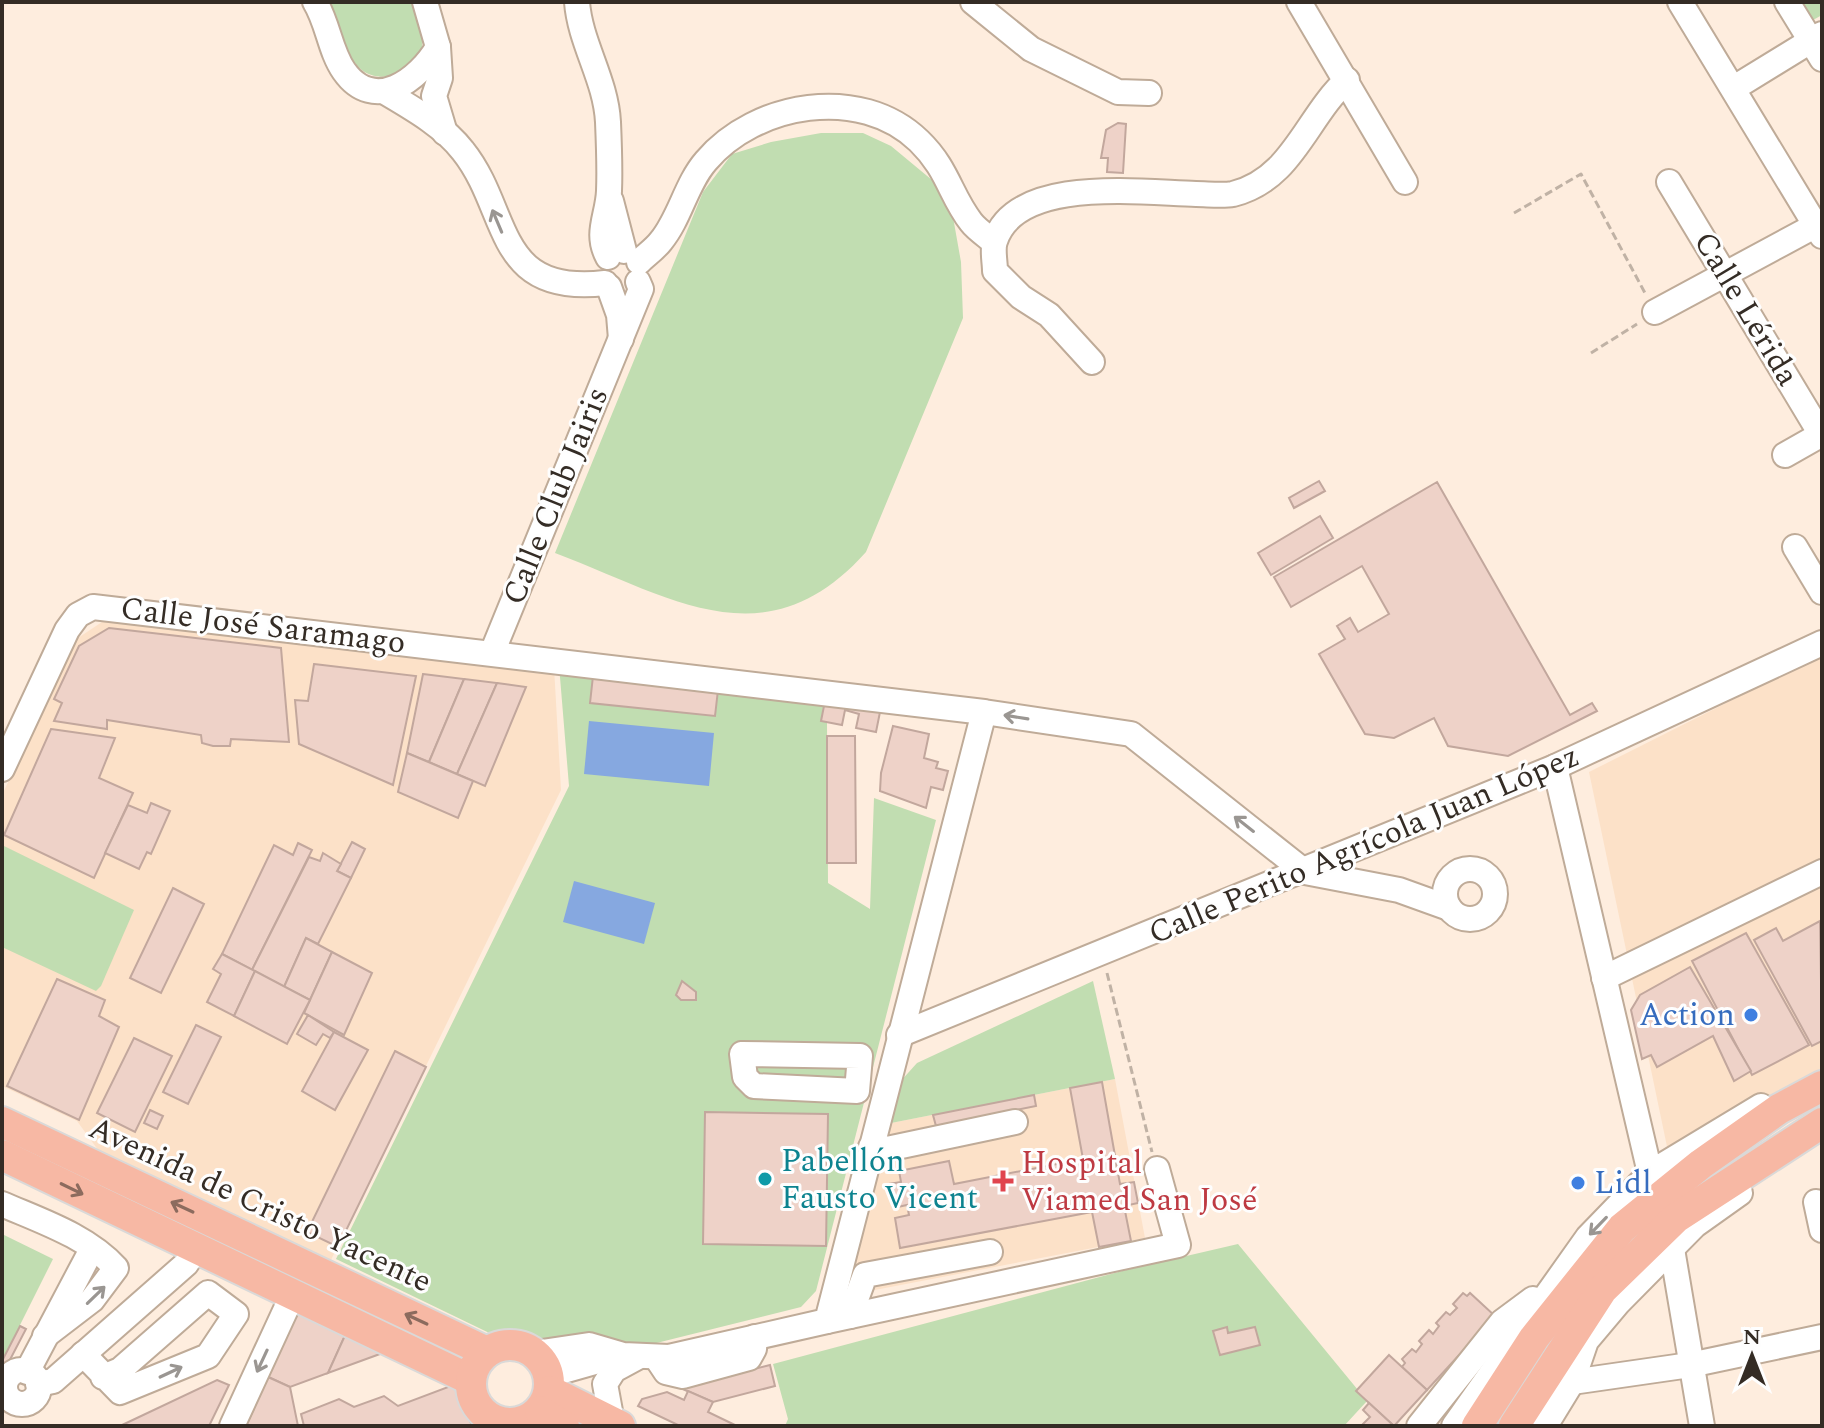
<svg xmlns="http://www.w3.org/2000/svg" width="1824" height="1428" viewBox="0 0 1824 1428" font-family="Spectral,serif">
<rect width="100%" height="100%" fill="#feedde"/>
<g fill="#fce1c8">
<path d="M111,616L554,667L561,790L330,1262L101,1154L77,1121L2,1086V795L75,640Z"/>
<path d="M1822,655V1077L1670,1161L1589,772Z"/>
<path d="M1115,1079L1145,1238L854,1294L846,1285L886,1124Z"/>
</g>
<g fill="#c1ddb1">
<path d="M328,2H412L424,31L421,54L394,76C344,84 347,33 328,2Z"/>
<path d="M1793,2H1822V15L1806,24Z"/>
<path d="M821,133H863L891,146L932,180L953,217L961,262L963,318L866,552C766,664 671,597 555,553L703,192L732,154L771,142Z"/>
<path d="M559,665L825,696L821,720L827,722L828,883L870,909L874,798L936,820L816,1291L801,1307L560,1367L336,1259L569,786Z"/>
<path d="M2,845L134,910L101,986L96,991L2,947Z"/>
<path d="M1093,981L1115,1079L886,1124L899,1083L917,1063Z"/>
<path d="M2,1234L53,1259L2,1361Z"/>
<path d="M1238,1244L1367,1401L1344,1426H785L788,1419L773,1364L1126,1270Z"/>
</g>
<g fill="#86a8e0">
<path d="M589,721L714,733L709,786L584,774Z"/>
<path d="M574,881L655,903L644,944L563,922Z"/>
</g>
<g fill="#eed2c8" stroke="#c2a79d" stroke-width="2">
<path d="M1118,123L1126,124L1123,173L1107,172L1108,158H1101L1106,130Z"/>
<path d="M1319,481L1325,491L1294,508L1289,498Z"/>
<path d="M1437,482L1570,715L1592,703L1597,711L1508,756L1448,746L1434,718L1394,738L1365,734L1319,654L1345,639L1337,626L1350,618L1358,632L1389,614L1362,566L1291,607L1274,577Z"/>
<path d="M1320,516L1333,538L1271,575L1258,553Z"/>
<path d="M109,628L281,648L289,742L231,739L230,746H213L202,743L201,735L107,720V729L54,721L62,703L54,699L79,646Z"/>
<path d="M314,664L416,676L393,785L299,744L295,700L308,701Z"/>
<path d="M423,674L464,679L429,762L407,753Z"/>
<path d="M593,676L718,690L715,716L590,703Z"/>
<path d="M464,679L497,683L457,774L429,762Z"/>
<path d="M497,683L526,687L485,786L457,774Z"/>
<path d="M825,701L880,712L876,732L856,728L859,714L845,710L842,725L821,721Z"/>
<path d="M893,726L929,734L924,758L938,762L936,768L948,771L943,790L931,787L926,808L880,791L881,773Z"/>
<path d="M51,729L115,738L99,778L133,793L94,878L4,835Z"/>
<path d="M827,736H855L856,863H827Z"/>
<path d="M407,753L473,781L458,818L398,792Z"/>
<path d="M151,803L170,811L151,854L147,852L139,869L105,853L128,805L147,813Z"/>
<path d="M352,842L365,849L351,878L337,871Z"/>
<path d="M298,843L312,850L252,970L222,954L274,845L293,855Z"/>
<path d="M323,853L341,864L337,871L351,878L318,944L306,938L284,987L252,970L309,857L320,861Z"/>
<path d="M173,888L204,904L161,993L130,978Z"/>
<path d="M1820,921L1822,1041L1812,1046L1754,940L1776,928L1783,941Z"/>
<path d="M1746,933L1809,1045L1752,1075L1692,961Z"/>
<path d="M306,938L332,952L310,1000L284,987Z"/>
<path d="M332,952L372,973L344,1035L304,1013Z"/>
<path d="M222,954L255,971L234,1016L207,1002L221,974L213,969Z"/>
<path d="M1690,967L1751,1071L1734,1081L1713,1036L1657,1067L1651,1055L1642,1059L1631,1010L1640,995Z"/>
<path d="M255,971L310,1000L287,1044L234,1016Z"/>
<path d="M57,979L105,1000L99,1016L119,1027L79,1120L7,1086Z"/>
<path d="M682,981L696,992V1000H681L676,995Z"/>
<path d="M308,1015L334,1032L330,1038L323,1034L316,1045L297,1034Z"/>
<path d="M196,1025L221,1037L188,1104L163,1092Z"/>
<path d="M334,1032L368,1050L335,1110L302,1091Z"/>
<path d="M134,1038L172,1056L135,1132L97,1113Z"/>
<path d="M395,1051L426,1067L338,1247L307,1232Z"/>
<path d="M1102,1082L1120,1184L1134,1182L1138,1203L1124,1206L1131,1241L1099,1247L1092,1212L900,1248L895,1218L909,1215L907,1205L893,1208L888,1184L901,1182L899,1171L949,1161L954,1184L1083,1159L1070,1088Z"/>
<path d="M1034,1095L1036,1106L936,1126L933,1115Z"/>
<path d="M150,1110L163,1116L157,1129L144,1123Z"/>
<path d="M705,1112L828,1114L826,1246L703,1244Z"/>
<path d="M1463,1293L1467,1296L1470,1293L1495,1316L1427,1390L1402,1367L1405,1363L1402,1359L1412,1349L1416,1352L1422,1344L1419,1341L1429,1330L1433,1334L1439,1326L1436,1323L1446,1312L1450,1315L1457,1308L1453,1304Z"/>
<path d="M296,1307L347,1331L328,1373L290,1387L264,1375Z"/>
<path d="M20,1326L26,1329L2,1375V1361Z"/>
<path d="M1227,1327L1228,1333L1255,1327L1260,1345L1220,1355L1213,1331Z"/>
<path d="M347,1331L388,1351L328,1373Z"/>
<path d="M1389,1355L1427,1390L1394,1426L1356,1391Z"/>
<path d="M770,1365L775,1386L713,1402L680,1388Z"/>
<path d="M268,1377L290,1387L298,1426H246Z"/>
<path d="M217,1380L229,1385L209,1426H120Z"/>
<path d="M456,1384L472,1426H304L301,1414L339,1399L354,1407L384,1396L398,1406Z"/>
<path d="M688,1391L713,1402L708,1412L737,1426H680L638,1406L642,1399L667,1392L684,1400Z"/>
<path d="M1369,1403L1394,1426H1361L1370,1417L1363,1410Z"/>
</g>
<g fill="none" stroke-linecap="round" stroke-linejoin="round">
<defs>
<g id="minor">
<path d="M315,2C328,23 330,51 344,71C374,114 419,80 438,47"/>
<path d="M425,2L438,47L440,78L434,96L445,133"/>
<path d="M577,2C580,43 606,80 608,122C609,145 610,168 609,191C608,216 595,233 608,257"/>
<path d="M973,2L1031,49L1118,92L1149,93"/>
<path d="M1299,2L1405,182"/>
<path d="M1680,2L1822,236"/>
<path d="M1787,2L1822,59"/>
<path d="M1734,88L1822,34"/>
<path d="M385,92C412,108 444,126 463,151C511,211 493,296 605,283"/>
<path d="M1669,182L1822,436"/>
<path d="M611,201L624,251"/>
<path d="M639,262C646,255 655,249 661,241C680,218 686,184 706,161C755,103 860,84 919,141C948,169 950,195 971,222C977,230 987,236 994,242"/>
<path d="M609,287L619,315L621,339"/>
<path d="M1655,312L1822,222"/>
<path d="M1092,362L1049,315L1021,297L995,271C995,262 992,249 995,241C1016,175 1144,193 1196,194C1207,194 1222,196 1233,194C1293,179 1306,117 1347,80"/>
<path d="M1785,455L1822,434"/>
<path d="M1795,547L1822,592"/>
<path d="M492,653L641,289L638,282"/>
<path d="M1555,767L1650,1173"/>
<path d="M2,769L67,630L78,615L93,607L984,712L1131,734L1305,872L1399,890L1449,908"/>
<circle cx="1470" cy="894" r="25"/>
<path d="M1604,978L1822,872"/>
<path d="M899,1035L1555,767L1822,643"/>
<path d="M742,1054L860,1056L857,1091L754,1086L745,1077Z"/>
<path d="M871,1147L887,1149L1015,1122"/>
<path d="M1816,1202L1822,1230"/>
<path d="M2,1204C41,1221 87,1236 116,1268L92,1300L45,1336"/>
<path d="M1672,1249L1702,1426"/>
<path d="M850,1316L865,1275L990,1252"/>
<path d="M827,1321L1178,1245L1157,1169"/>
<path d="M535,1353L589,1345L623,1355L669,1357L827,1321L984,712"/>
<path d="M83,1354L120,1392L208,1356L236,1314L208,1293L120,1370L103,1377"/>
<path d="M656,1357L666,1372L683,1376L749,1358L754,1349L755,1337"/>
<circle cx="22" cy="1387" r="17"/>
<path d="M27,1372L92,1249"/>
<path d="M549,1375L616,1356"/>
<path d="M1572,1382L1690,1365L1822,1337"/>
<path d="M38,1384L53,1381L186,1264L196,1249"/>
<path d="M487,1416V1426"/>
<path d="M612,1422L605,1384L614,1370L638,1357"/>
<path d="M232,1426L292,1296"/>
<path d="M1419,1426L1502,1322L1533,1299"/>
<path d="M1454,1426L1588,1237L1650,1173L1761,1106"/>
<path d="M1545,1426L1572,1382L1586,1341L1618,1303L1695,1225L1740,1193"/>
</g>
<g id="major">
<path d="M2,1122L487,1352"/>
<path d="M2,1155L471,1380"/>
<circle cx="510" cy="1384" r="39"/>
<path d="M550,1391L620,1426"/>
<path d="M540,1411L564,1426"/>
<path d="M1477,1426L1534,1338L1622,1228L1701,1164L1779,1109L1822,1086"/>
<path d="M1514,1426L1602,1290L1676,1218L1822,1123"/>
</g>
</defs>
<use href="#minor" stroke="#bfab98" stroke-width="28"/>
<use href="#major" stroke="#dad9d8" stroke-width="34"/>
<g stroke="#c0b2a5" stroke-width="3" stroke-dasharray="8 4" stroke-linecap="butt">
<path d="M1514,213L1581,174L1645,293"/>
<path d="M1591,353L1637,324"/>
<path d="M1107,973L1152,1152"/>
</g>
<use href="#minor" stroke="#fff" stroke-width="24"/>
<use href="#major" stroke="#f7b8a4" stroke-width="30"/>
</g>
<defs><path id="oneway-shaft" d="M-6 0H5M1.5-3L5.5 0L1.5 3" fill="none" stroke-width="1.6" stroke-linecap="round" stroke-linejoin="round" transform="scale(2)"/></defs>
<g stroke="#9a9692">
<use href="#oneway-shaft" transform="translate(497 221) rotate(-113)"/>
<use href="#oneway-shaft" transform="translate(1016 717) rotate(-171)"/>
<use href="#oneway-shaft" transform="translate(1244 824) rotate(-142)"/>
<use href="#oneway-shaft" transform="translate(1598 1226) rotate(134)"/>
<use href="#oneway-shaft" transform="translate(96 1295) rotate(-44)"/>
<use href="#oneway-shaft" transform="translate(262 1361) rotate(115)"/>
<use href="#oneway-shaft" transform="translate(171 1372) rotate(-25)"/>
</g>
<g stroke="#8c6b5e">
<use href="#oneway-shaft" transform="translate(72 1189) rotate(26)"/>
<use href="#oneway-shaft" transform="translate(182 1207) rotate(-155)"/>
<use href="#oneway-shaft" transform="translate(416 1319) rotate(-155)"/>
</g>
<g fill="#3f7fe0" stroke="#fefefe" stroke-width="3">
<circle cx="1751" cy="1015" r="8"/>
<circle cx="1578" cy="1183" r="8"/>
</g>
<circle fill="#0f9aa8" stroke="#fefefe" stroke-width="3" cx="765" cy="1179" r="8"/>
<path fill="#e0444e" stroke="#fefefe" stroke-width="3" d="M999 1169h8v8h8v8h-8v8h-8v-8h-8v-8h8z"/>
<g text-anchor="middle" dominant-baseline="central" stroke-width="6" stroke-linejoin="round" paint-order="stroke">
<g font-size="32" fill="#342c25" stroke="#fefefe">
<text transform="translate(1746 309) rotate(59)">Calle Lérida</text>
<text transform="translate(556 496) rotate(-68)">Calle Club Jairis</text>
<text transform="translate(263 626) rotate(7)">Calle José Saramago</text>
<text transform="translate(1364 845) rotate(-23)">Calle Perito Agrícola Juan López</text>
<text transform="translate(260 1205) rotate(25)">Avenida de Cristo Yacente</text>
</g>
<g font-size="32" fill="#366cbe" stroke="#fefefe" text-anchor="end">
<text x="1735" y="1015">Action</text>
<text x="1594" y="1183" text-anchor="start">Lidl</text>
</g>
<g font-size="32" fill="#0d838f" stroke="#fefefe" text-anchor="start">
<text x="781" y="1161">Pabellón<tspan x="781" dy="37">Fausto Vicent</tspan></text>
</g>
<g font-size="32" fill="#be3a42" stroke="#fefefe" text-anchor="start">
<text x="1021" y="1163">Hospital<tspan x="1021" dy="37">Viamed San José</tspan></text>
</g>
</g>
<rect width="1824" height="1428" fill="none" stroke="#342c25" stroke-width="8"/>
<g transform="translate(1752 1356)" stroke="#fefefe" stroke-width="6" paint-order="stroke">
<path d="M0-6L14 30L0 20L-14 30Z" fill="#342c25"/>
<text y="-12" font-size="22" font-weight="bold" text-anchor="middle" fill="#342c25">N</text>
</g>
</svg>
